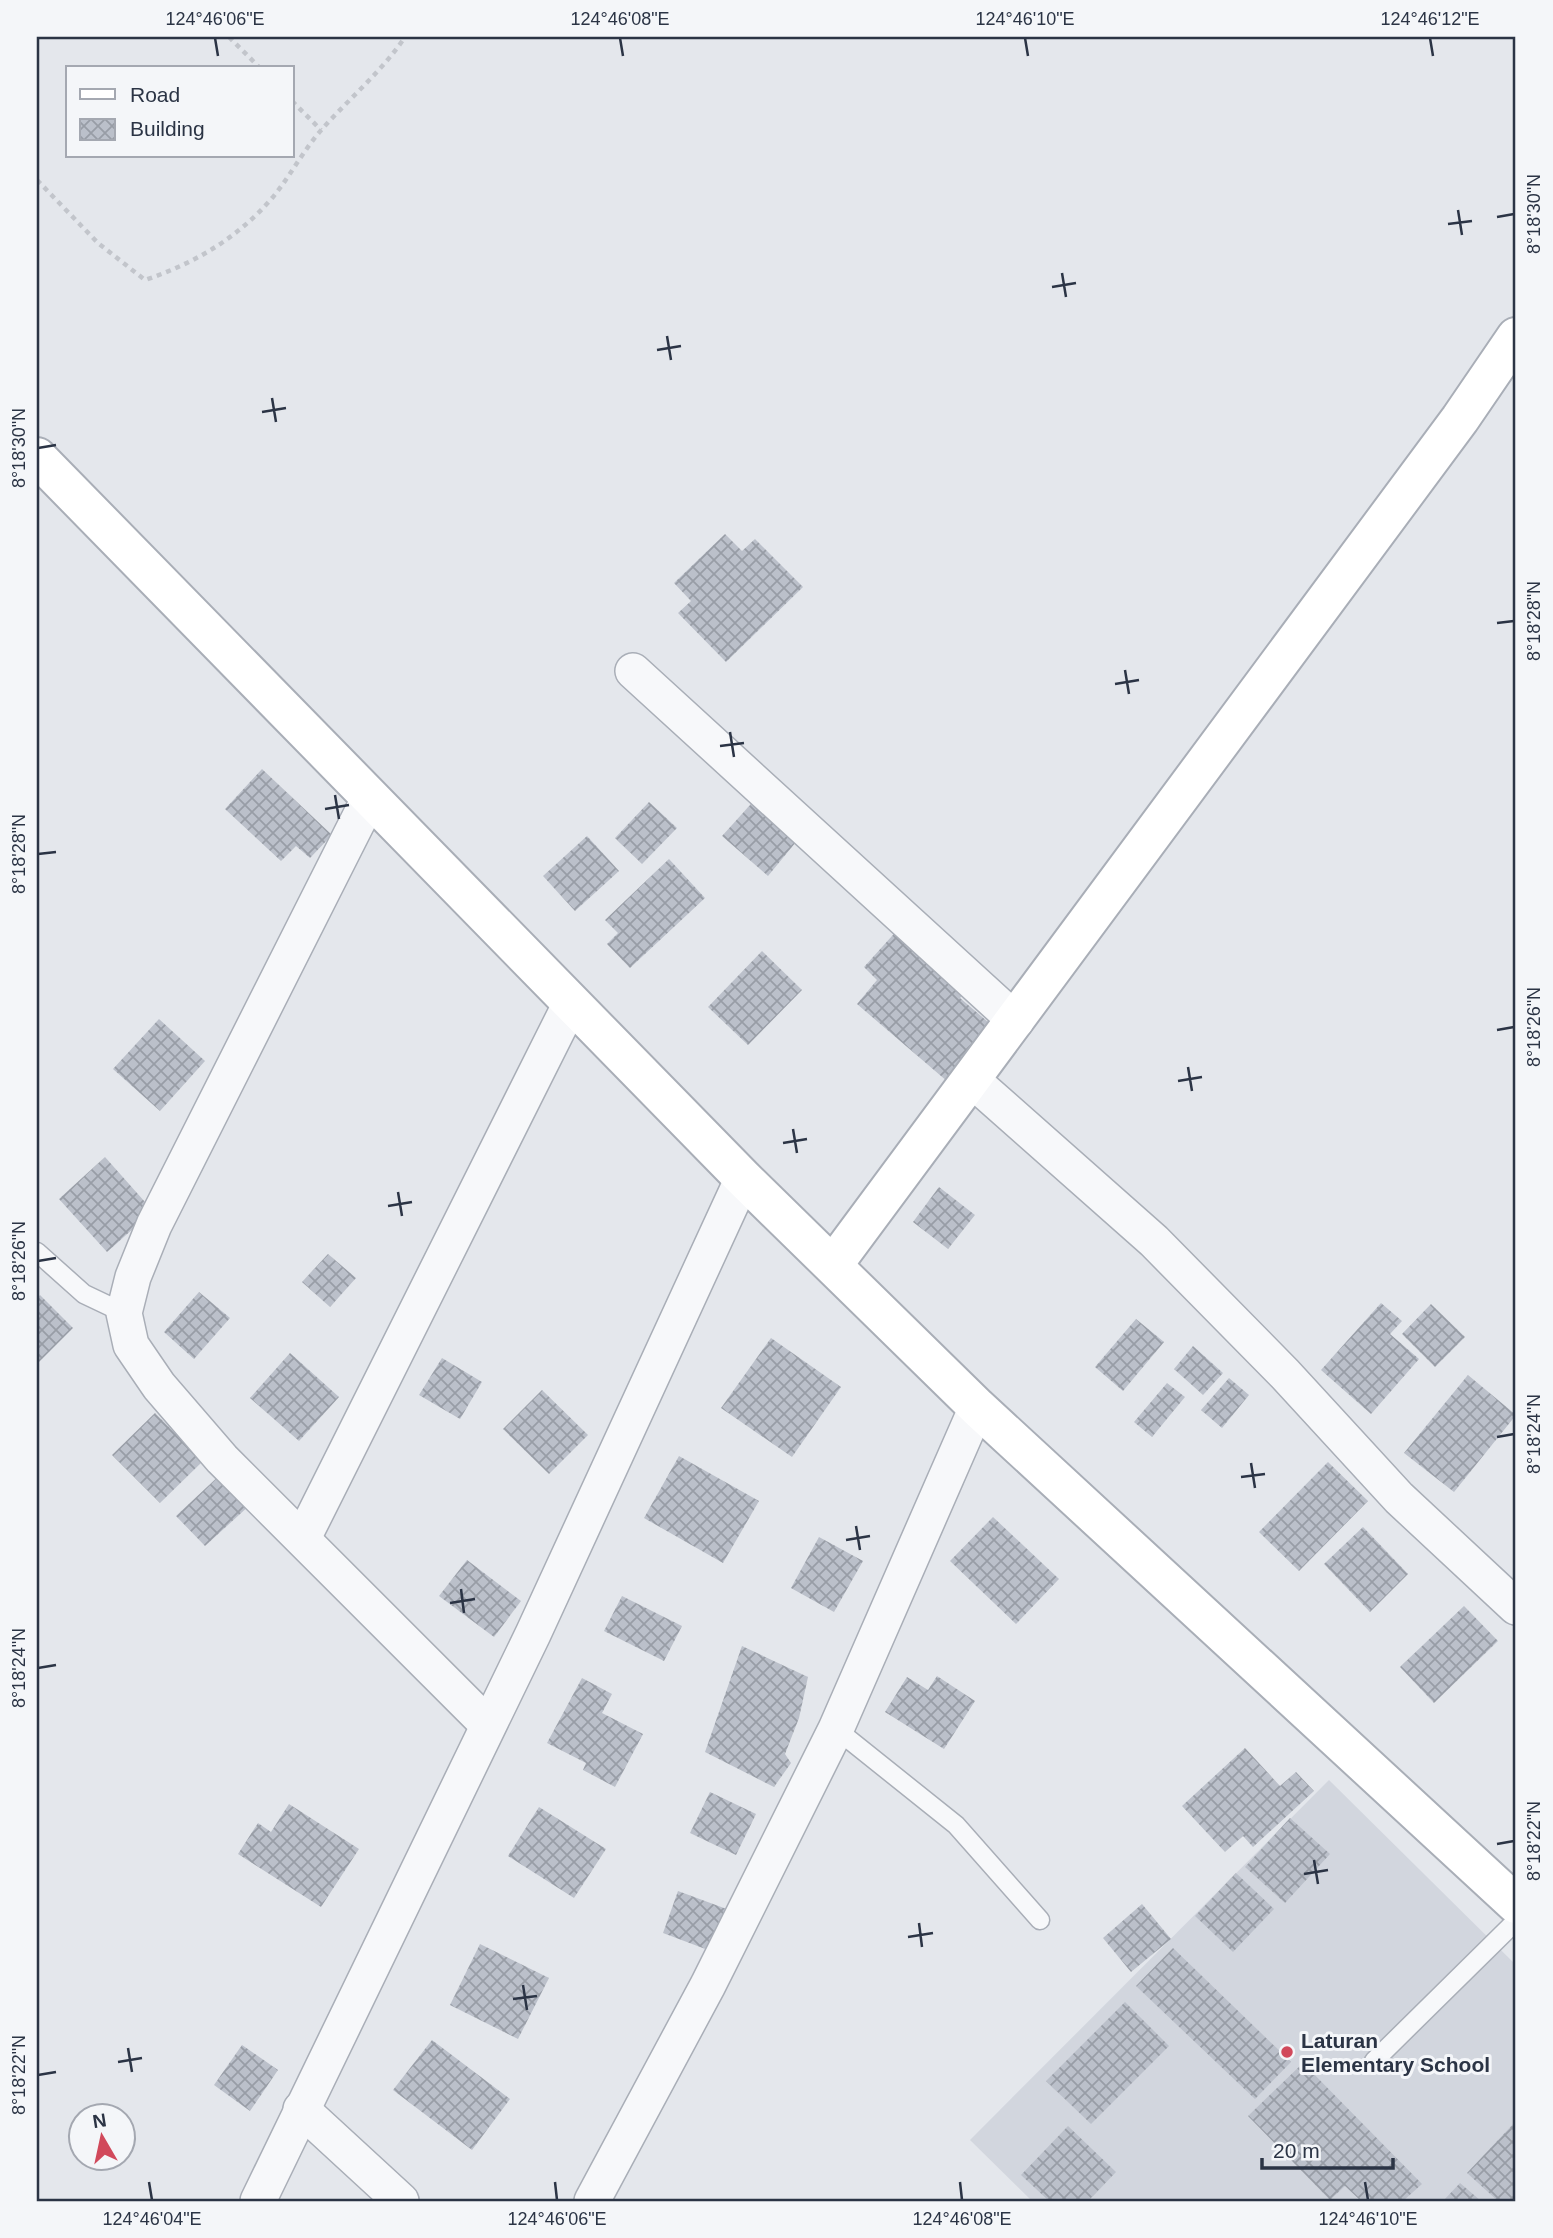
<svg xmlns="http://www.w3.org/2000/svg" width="1553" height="2238" viewBox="0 0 1553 2238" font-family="Helvetica,sans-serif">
<defs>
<pattern id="building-cross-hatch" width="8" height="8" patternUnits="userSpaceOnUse" patternTransform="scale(1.75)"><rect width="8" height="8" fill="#bbc0ca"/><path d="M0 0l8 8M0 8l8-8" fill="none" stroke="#989da6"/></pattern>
</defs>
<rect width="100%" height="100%" fill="#e4e7ec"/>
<path fill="#d2d6de" d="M1329,1780L1516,1965V2201H1032L970,2140Z"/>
<g fill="url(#building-cross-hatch)">
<path d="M725,534L742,551L755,539L803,587L726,662L678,613L691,601L674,583Z"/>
<path d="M262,769L332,835L310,858L296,846L281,861L225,809Z"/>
<path d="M649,802L677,828L642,864L615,838Z"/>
<path d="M751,804L796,842L768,876L722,836Z"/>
<path d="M587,836L619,871L575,911L543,876Z"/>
<path d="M669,859L705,898L630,968L607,944L618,933L605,920Z"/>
<path d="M901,926L969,988L960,998L995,1028L948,1082L857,1004L877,980L864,967Z"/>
<path d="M762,951L802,990L748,1045L708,1007Z"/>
<path d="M159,1019L205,1061L160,1111L113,1069Z"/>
<path d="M105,1157L153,1211L107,1252L59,1199Z"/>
<path d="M939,1187L975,1215L948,1249L913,1222Z"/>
<path d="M328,1254L356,1278L330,1307L302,1282Z"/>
<path d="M199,1292L230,1318L194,1359L164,1332Z"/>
<path d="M40,1295L73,1328L37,1364V1299Z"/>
<path d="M1381,1303L1402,1321L1390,1334L1419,1359L1371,1414L1321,1370Z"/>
<path d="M1431,1304L1465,1337L1435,1367L1402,1334Z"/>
<path d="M1136,1319L1164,1342L1123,1391L1095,1367Z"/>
<path d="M771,1338L841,1387L792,1457L721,1408Z"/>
<path d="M1193,1346L1223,1373L1203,1395L1174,1369Z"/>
<path d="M290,1353L339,1397L299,1441L250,1398Z"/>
<path d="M442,1358L482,1382L460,1419L419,1395Z"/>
<path d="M1468,1375L1516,1415L1454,1492L1404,1453Z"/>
<path d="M1229,1378L1249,1395L1222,1428L1201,1410Z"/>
<path d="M1167,1383L1185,1397L1152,1437L1134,1422Z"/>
<path d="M542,1390L588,1435L549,1474L503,1429Z"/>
<path d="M155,1413L203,1461L160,1503L112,1455Z"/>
<path d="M679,1456L759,1501L723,1563L644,1518Z"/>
<path d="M1328,1462L1368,1501L1299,1571L1259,1532Z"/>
<path d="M222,1473L251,1504L205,1546L176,1516Z"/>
<path d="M993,1517L1059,1579L1016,1624L950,1561Z"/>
<path d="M1363,1527L1408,1574L1370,1612L1324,1564Z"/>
<path d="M819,1537L863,1561L834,1612L791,1588Z"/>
<path d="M467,1560L521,1601L494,1637L439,1596Z"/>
<path d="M622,1596L682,1626L664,1661L604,1631Z"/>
<path d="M1464,1606L1498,1641L1434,1703L1400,1667Z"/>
<path d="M742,1646L808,1677L799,1718L785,1754L791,1763L774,1787L705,1752Z"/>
<path d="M937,1676L975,1701L944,1749L885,1712L907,1677L928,1690Z"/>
<path d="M582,1678L612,1694L602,1713L643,1734L615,1787L583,1770L586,1763L547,1743Z"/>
<path d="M1245,1748L1280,1786L1296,1772L1314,1791L1253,1847L1243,1836L1225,1852L1182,1806Z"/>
<path d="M710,1792L756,1814L736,1855L690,1833Z"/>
<path d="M289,1804L359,1849L321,1907L238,1854L258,1823L271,1832Z"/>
<path d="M539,1807L606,1849L574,1898L508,1856Z"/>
<path d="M1290,1818L1330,1854L1285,1903L1245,1867Z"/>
<path d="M1236,1873L1274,1909L1233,1952L1195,1916Z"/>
<path d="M678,1891L732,1911L716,1953L663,1933Z"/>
<path d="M1142,1904L1171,1939L1131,1972L1103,1938Z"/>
<path d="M480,1944L549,1978L518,2039L450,2005Z"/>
<path d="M1173,1948L1291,2062L1255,2099L1136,1986Z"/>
<path d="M1125,2002L1169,2046L1091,2124L1046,2081Z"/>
<path d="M432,2040L510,2099L472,2150L393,2090Z"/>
<path d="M242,2045L278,2070L250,2111L214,2085Z"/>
<path d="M1303,2063L1422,2184L1403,2201H1361L1345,2186L1330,2200L1248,2116Z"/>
<path d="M1516,2121V2201H1498L1467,2173Z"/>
<path d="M1068,2126L1116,2172L1088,2201H1049L1021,2175Z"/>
<path d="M1460,2183L1481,2201H1443Z"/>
</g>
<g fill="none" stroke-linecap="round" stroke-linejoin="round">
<defs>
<g id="lane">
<path d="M37,1252L84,1294L124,1313"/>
<path d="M836,1729L956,1825L1040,1920"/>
<path d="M1374,2061L1516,1921"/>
</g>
<g id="street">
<path d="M633,671L1016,1021"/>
<path d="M369,799L154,1225L133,1277L124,1313L131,1345L159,1386L222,1459L488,1725"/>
<path d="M972,1080L1154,1241L1285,1374L1399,1498L1516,1607"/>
<path d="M303,1538L571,1003"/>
<path d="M301,2109L401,2201"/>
<path d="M258,2201L533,1634L743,1178"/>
<path d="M592,2201L708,1985L836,1729L977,1407"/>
</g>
<g id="secondary">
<path d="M37,457L743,1178L977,1407L1516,1904"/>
<path d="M833,1265L1460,419L1516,337"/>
</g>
</defs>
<use href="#lane" stroke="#a9aeb7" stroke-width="21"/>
<use href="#street" stroke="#a9aeb7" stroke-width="38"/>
<use href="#secondary" stroke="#a9aeb7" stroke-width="42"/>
<g stroke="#c2c5cb" stroke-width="4.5" stroke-dasharray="5 5" stroke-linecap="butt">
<path d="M229,37L260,68"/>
<path d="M292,101L321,130"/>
<path d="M37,180L98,243L145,280C195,263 238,238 273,197C291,175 304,149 323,128C350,98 382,71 405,37"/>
</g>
<use href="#lane" stroke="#f7f8fa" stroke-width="18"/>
<use href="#street" stroke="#f7f8fa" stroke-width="35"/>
<use href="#secondary" stroke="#fff" stroke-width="38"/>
</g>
<path fill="none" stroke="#2b3445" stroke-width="2.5" d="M215,38L218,56M620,38L623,56M1025,38L1028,56M1430,38L1433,56M1458,210L1462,235M1497,217L1514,214M1448,224L1472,221M1062,273L1066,297M1052,287L1076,283M667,336L671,360M657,350L681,346M272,398L276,422M262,412L286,408M38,448L56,445M1497,623L1514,621M1125,670L1129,694M1115,684L1139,680M730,732L734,757M720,746L744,743M335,795L339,819M325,809L349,805M38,854L56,852M1497,1030L1514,1027M1188,1067L1192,1091M1178,1081L1202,1077M793,1129L797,1153M783,1143L807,1139M398,1192L402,1216M388,1206L412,1202M38,1261L56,1258M1497,1437L1514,1434M1251,1463L1255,1488M1241,1477L1265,1474M856,1526L860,1550M846,1540L870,1536M461,1589L464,1613M450,1603L475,1599M38,1668L56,1665M1497,1844L1514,1841M1314,1860L1318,1884M1304,1874L1328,1870M919,1923L922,1947M908,1937L933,1933M523,1985L527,2010M513,1999L537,1996M128,2048L132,2072M118,2062L142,2058M38,2075L56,2072M149,2182L152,2200M555,2182L557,2200M960,2182L962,2200M1365,2182L1368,2200"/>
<circle fill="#d1495b" stroke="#f4f6f9" stroke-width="2.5" cx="1287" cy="2052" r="7"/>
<g text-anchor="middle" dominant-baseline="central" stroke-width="6" stroke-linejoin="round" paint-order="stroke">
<g font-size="21" font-weight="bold" fill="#2b3445" stroke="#f4f6f9" text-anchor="start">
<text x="1301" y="2040">Laturan<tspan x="1301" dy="24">Elementary School</tspan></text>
</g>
</g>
<rect width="1553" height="2238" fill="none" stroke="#f4f6f9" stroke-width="77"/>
<rect x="66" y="66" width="228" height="91" fill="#f4f6f9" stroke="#a4a8b1" stroke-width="2"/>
<rect x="80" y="89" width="35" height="10" fill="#ffffff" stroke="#a4a8b1" stroke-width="2"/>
<text x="130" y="102" font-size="21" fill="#2b3445">Road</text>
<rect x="80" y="119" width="35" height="21" fill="url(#building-cross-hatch)" stroke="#a4a8b1" stroke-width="2"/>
<text x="130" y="136" font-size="21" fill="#2b3445">Building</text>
<g transform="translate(102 2137) rotate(351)"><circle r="33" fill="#f4f6f9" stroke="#a4a8b1" stroke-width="2"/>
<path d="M0-5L12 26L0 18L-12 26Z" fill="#d1495b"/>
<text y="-10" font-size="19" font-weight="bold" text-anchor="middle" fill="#2b3445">N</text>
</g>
<path d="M1262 2158v10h131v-10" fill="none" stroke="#2b3445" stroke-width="3.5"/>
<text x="1273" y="2158" font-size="21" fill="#2b3445" stroke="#f4f6f9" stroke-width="5" paint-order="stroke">20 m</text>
<rect x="38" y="38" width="1476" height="2162" fill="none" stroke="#2b3445" stroke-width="2.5"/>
<g font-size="18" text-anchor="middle" fill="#2b3445">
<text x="215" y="25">124°46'06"E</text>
<text x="620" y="25">124°46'08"E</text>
<text x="1025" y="25">124°46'10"E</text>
<text x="1430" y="25">124°46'12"E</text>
<text transform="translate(1534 214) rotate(-90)" y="6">8°18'30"N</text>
<text transform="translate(19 448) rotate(-90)" y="6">8°18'30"N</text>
<text transform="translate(1534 621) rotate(-90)" y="6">8°18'28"N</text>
<text transform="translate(19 854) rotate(-90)" y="6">8°18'28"N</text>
<text transform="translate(1534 1027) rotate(-90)" y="6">8°18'26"N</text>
<text transform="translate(19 1261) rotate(-90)" y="6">8°18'26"N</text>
<text transform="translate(1534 1434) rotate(-90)" y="6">8°18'24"N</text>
<text transform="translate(19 1668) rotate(-90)" y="6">8°18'24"N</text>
<text transform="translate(1534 1841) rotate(-90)" y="6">8°18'22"N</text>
<text transform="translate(19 2075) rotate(-90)" y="6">8°18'22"N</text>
<text x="152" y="2225">124°46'04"E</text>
<text x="557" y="2225">124°46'06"E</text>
<text x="962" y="2225">124°46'08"E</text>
<text x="1368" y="2225">124°46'10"E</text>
</g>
</svg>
